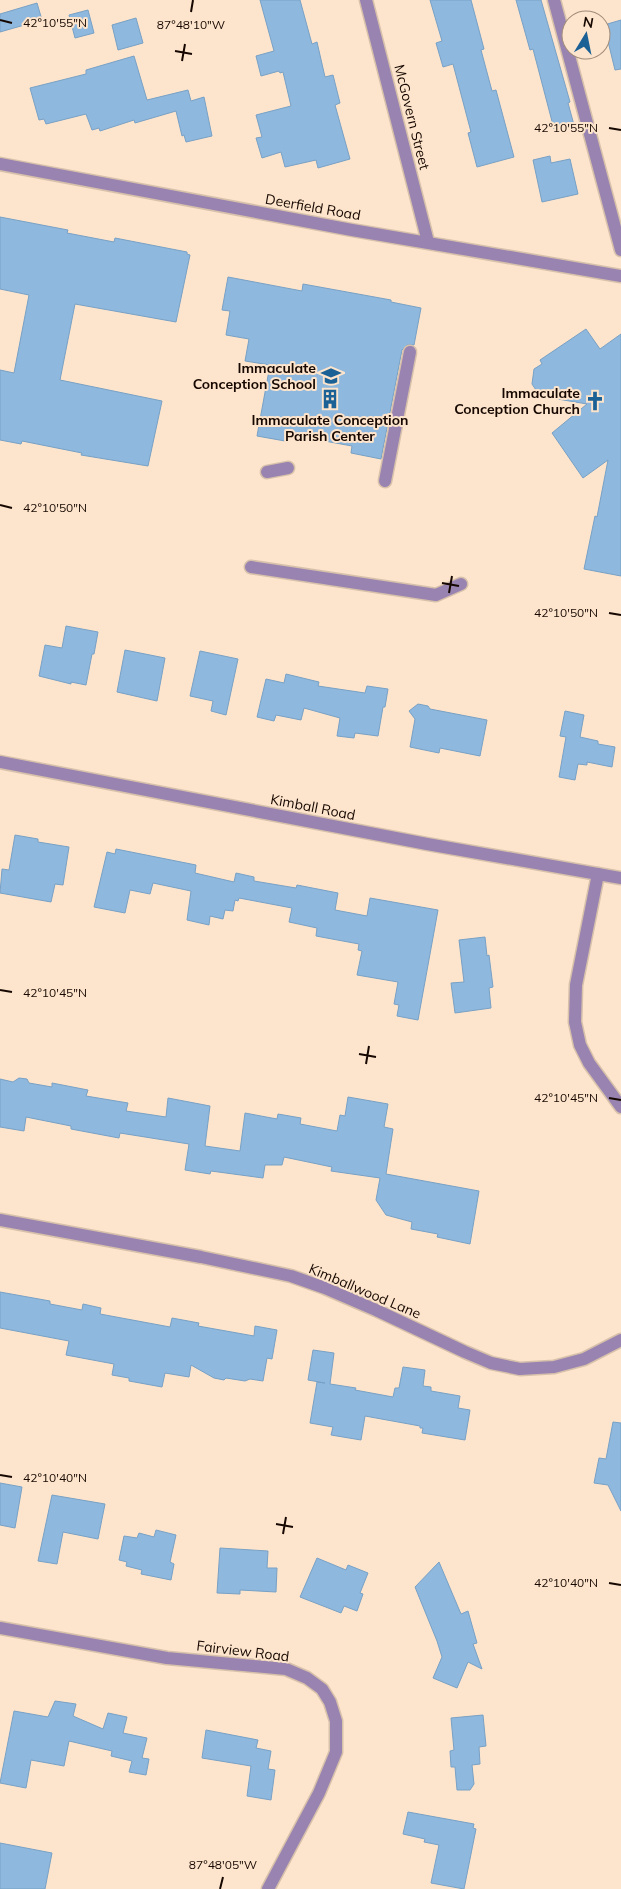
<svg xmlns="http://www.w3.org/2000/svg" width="621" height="1889" viewBox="0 0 621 1889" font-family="Mulish,sans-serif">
<rect width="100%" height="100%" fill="#fde4cc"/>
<g fill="#8eb8de" stroke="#78a1c5">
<path d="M260,0H300L312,44L317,42L325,77L333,75L340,103L335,105L350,159L318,168L316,160L285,167L281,152L262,158L256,138L262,137L256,115L291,106L283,72L280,73L279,71L261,76L256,56L274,51Z"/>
<path d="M430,0H471L484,49L481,50L492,91L496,90L514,157L477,167L468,133L471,132L453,64L443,67L436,43L442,41Z"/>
<path d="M516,0H541L570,102L568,103L574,125L554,129L533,49L530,50Z"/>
<path d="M37,3L42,20L0,32V14Z"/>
<path d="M88,10L94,33L75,38L69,15Z"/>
<path d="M136,18L143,43L118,50L112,25Z"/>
<path d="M621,20V69L615,70L604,25Z"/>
<path d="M134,56L147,100L188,90L191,101L204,97L212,136L186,142L184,135L182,136L176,111L135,123L134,120L100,131L99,128L92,130L86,114L46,124L44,119L39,120L30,88L86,74V70Z"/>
<path d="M550,156L551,163L570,159L578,194L542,202L533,160Z"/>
<path d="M0,217L68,230L67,233L114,242L115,238L187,252V254L190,255L176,322L75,304L60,380L162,401L148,466L81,455L82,453L22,441L21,444L0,440V370L14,373L29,295L0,289Z"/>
<path d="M228,277L302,291L303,284L391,300V302L421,308L414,345H407L402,350L381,459L351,453L352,446L286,434L285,441L257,436L270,365L245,361L249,339L226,335L230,311L222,310Z"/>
<path d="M586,329L600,349L621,334V576L584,569L595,516L597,517L608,460L583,478L552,433L587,404L540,396L532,384L534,369L542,364L540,360Z"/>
<path d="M66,626L98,632L94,654H92L86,685L71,682V684L39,676L45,645L62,648Z"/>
<path d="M125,650L165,658L157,701L117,692Z"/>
<path d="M200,651L238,659L226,715L211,711L213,701L190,696Z"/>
<path d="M286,674L319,682L318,686L365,693L367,686L388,689L385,707H383L378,736L355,733L354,738L337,736L340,718L304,708L301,720L276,715L274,721L257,717L266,679L284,683Z"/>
<path d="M418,704L428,706L430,709L487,720L480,756L440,748L439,753L410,747L415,719L409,711Z"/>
<path d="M565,711L584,715L580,737L598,741V744L615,747L612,767L587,762V765L578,764L575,780L559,777L566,737L560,736Z"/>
<path d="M15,835L38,839V842L69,847L63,885L55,884L51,902L0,893L2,869L9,870Z"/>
<path d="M116,849L196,865L195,873L234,882L236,873L254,877V881L296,888L297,885L338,893L335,910L367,916L370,898L438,910L418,1020L397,1016L399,1005L394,1004L398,982L357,975L362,951L358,950L359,944L316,936L317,928L289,922L292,908L239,898L238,901L235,900L233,911L225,910L223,919L210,916L209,925L187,920L191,891L153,883L150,894L130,890L125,913L94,907L107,852L115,854Z"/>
<path d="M485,937L487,956L489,955L493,987L489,988L491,1008L455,1013L451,983L464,982L459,940Z"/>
<path d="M19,1078L27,1079L29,1083L52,1087V1083L88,1090L86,1096L128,1103L126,1111L166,1117L168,1098L210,1106L205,1146L240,1151L245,1113L277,1119L278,1114L301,1118L300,1124L337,1131L340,1115L345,1116L348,1097L388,1104L384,1127L393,1129L386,1174L479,1191L470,1244L437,1237L438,1234L411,1229L412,1222L386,1215L376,1200L380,1178L331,1171L332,1167L284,1157L282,1165H265L263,1178L211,1171L210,1174L185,1170L189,1144L120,1133L119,1138L71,1129V1126L26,1117L24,1131L0,1127V1079L13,1082Z"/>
<path d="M0,1292L50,1301V1304L82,1310L83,1304L101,1308L100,1314L170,1327L172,1318L199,1323L198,1326L254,1336L255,1326L277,1330L272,1359L267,1358L263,1381L250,1379L245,1381L226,1378L224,1380L214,1378L191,1365L189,1377L165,1373L162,1387L129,1381V1378L112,1375L114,1364L66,1355L69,1341L0,1328Z"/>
<path d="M313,1350L334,1353L330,1384L356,1388L355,1390L393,1397L395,1388H399L403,1367L425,1370L423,1386L431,1387V1391L460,1396L458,1408L470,1410L465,1440L422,1433L423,1428H420V1426L365,1416L361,1440L331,1435L333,1427L310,1423L317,1382L325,1383L308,1380Z"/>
<path d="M613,1422L621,1423V1511L608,1485L594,1483L599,1458L606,1459Z"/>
<path d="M0,1483L22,1487L15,1528L0,1525Z"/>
<path d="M52,1495L105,1504L98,1539L63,1532L57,1564L38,1561Z"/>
<path d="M156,1530L176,1535L170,1562L174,1564L171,1580L141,1574L142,1570L126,1566L127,1562L119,1560L124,1536L137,1538L139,1533L154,1537Z"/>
<path d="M220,1548L268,1551L267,1568H277L276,1592L240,1590V1594L217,1593Z"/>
<path d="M317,1558L346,1570L348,1565L368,1573L360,1593L363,1594L357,1611L344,1606L341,1613L300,1597Z"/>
<path d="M439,1562L461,1614L468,1611L477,1643L473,1644L482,1669L468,1662L457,1688L433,1678L442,1657L437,1641L415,1587Z"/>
<path d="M55,1701L76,1704L73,1716L103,1729L108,1713L127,1717L123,1733L147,1738L142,1758L149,1759L146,1775L129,1772L132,1761L111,1756L112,1751L69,1741L64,1766L31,1760L26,1788L0,1783L14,1711L48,1717Z"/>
<path d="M483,1715L486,1746L479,1747L480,1764L472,1765L474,1784L470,1790H457L455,1767H451L450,1751L454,1750L451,1718Z"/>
<path d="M206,1730L258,1740L256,1748L271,1751L268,1769L275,1770L271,1800L247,1796L251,1766L202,1758Z"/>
<path d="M408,1812L474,1824L473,1828L476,1829L464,1889L431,1883L439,1845L424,1842L425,1839L403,1834Z"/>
<path d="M0,1843L52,1853L45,1889H0Z"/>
</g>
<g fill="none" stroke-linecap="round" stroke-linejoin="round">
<defs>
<g id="lane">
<path d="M554,0L621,250"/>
<path d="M267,472L288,468"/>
<path d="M385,481L410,352"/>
<path d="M251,567L436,595L461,584"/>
</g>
<g id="street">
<path d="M366,0L428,242"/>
<path d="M0,164L352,230L621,276"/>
<path d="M0,762L427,844L621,878"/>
<path d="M598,874L576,985L575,1022L580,1045L589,1063L621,1107"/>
<path d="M0,1220L201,1257L291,1276L325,1288L376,1310L465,1352L491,1363L520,1369L554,1367L584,1359L621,1340"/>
<path d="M0,1628L167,1658L286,1669L307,1678L322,1689L330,1702L336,1721V1752L319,1793L268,1889"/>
</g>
</defs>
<use href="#lane" stroke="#d8c1ab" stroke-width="15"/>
<use href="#street" stroke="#d8c1ab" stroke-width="15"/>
<use href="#lane" stroke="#9984b1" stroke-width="12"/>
<use href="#street" stroke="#9984b1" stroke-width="12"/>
</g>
<path fill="none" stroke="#160800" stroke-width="2" d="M191,12L193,0M0,20L12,23M175,51L192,54M182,61L185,44M609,128L621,130M0,505L12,508M442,583L459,586M449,593L452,576M609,613L621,615M0,990L12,992M359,1054L376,1057M366,1064L369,1046M609,1098L621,1100M0,1475L12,1477M276,1524L293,1527M283,1534L286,1517M609,1583L621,1585M220,1889L223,1877"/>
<defs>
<symbol id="school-bare" viewBox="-9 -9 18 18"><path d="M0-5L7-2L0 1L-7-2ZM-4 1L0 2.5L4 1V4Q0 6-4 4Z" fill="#1b6195" stroke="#fde4cc" stroke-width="2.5" paint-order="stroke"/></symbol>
<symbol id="building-bare" viewBox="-9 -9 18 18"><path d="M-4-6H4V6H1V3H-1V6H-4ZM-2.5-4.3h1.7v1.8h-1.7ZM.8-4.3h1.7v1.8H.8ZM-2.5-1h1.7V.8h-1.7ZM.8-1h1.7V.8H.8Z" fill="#1b6195" stroke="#fde4cc" stroke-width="2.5" paint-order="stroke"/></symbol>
<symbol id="church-bare" viewBox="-9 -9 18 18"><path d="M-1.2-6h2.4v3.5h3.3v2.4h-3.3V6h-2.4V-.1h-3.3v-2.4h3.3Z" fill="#1b6195" stroke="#fde4cc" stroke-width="2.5" paint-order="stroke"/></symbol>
</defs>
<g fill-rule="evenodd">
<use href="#school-bare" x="317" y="362" width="28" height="28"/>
<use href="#building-bare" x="316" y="385" width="28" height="28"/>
<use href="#church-bare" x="581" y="387" width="28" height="28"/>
</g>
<g text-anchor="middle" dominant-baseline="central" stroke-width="4" stroke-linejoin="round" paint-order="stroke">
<g font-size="14" fill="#160800" stroke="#fde4cc">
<text transform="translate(412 117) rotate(76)">McGovern Street</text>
<text transform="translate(313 207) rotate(10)">Deerfield Road</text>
<text transform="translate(313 807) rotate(11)">Kimball Road</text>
<text transform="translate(365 1291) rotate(23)">Kimballwood Lane</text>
<text transform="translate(243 1651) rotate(7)">Fairview Road</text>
</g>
<g font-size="14" font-weight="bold" fill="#160800" stroke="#fde4cc" text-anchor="end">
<text x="316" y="368">Immaculate<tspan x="316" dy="16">Conception School</tspan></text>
<text x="580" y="393">Immaculate<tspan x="580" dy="16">Conception Church</tspan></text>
<text x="330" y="420" text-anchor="middle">Immaculate Conception<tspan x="330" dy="16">Parish Center</tspan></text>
</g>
</g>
<g font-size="12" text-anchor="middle" fill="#160800" stroke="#fde4cc" stroke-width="4" stroke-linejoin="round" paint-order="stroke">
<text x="55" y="27">42°10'55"N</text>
<text x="191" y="29">87°48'10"W</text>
<text x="566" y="132">42°10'55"N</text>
<text x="55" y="512">42°10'50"N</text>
<text x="566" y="617">42°10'50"N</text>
<text x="55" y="997">42°10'45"N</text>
<text x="566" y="1102">42°10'45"N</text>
<text x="55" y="1482">42°10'40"N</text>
<text x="566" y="1587">42°10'40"N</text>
<text x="223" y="1869">87°48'05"W</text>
</g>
<g transform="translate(586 35) rotate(10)"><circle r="24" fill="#fde4cc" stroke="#a18c7a"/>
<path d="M0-4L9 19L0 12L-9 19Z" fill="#1b6195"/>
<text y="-8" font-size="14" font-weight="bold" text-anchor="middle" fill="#160800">N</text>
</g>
</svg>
